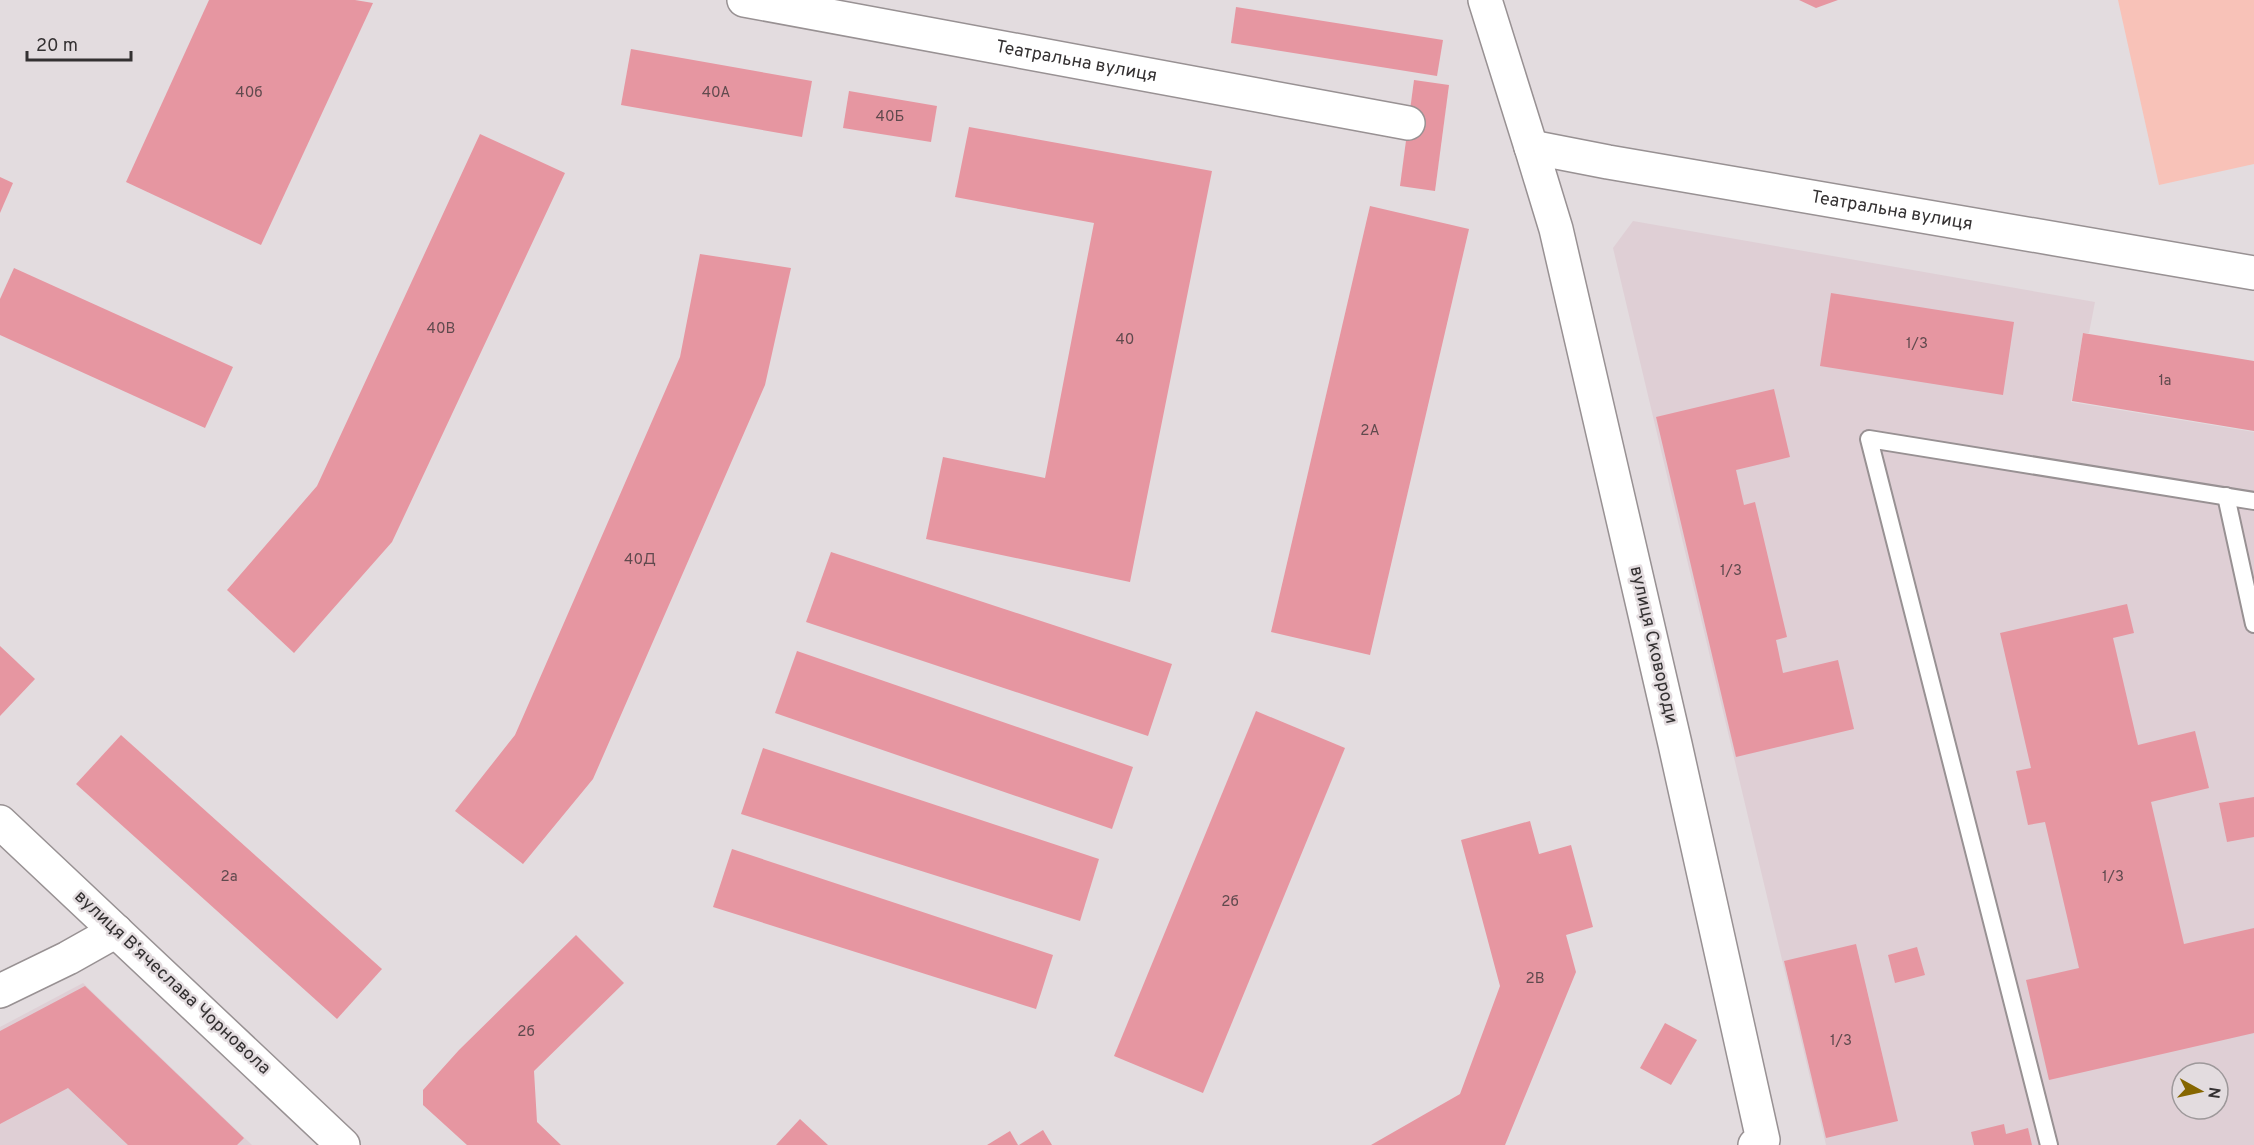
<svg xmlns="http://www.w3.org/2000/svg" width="2254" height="1145" viewBox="0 0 2254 1145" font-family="Overpass,sans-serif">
<rect width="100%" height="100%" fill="#e3dcdf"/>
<g fill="#dfcfd5" fill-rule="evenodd">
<path d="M1633,221L2095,302L2089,333H2083L2071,402L2254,432V1145H1826L1613,248ZM2182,1073H2218V1109H2182Z"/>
<path d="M83,983L252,1145H0V1027Z"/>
</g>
<path fill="#f8c2b8" d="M2118,0H2254V164L2159,185Z"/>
<g fill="#e696a1">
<path d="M209,0H355L373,3L261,245L126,182Z"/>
<path d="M1799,0H1838L1816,8Z"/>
<path d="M1236,7L1443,40L1437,76L1231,43Z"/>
<path d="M631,49L812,81L802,137L621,105Z"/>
<path d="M1414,80L1449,85L1435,191L1400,186Z"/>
<path d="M849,91L937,106L931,142L843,128Z"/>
<path d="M969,127L1212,171L1130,582L926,539L943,457L1045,478L1094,223L955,197Z"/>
<path d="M480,134L565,173L392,542L294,653L227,590L317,486Z"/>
<path d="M0,177L13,183L0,213Z"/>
<path d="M1370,206L1469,229L1370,655L1271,632Z"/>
<path d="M700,254L791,268L765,385L593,779L523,864L455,811L515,735L680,357Z"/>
<path d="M14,268L233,367L205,428L0,335V299Z"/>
<path d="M1831,293L2014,322L2003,395L1820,366Z"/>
<path d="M2083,333L2254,361V431L2072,401Z"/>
<path d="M1774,389L1790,457L1736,470L1744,505L1755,502L1787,637L1776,640L1783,673L1838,660L1854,729L1736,757L1656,417Z"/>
<path d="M831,552L1172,664L1148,736L806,622Z"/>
<path d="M2127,604L2134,633L2113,638L2138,745L2195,731L2209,788L2151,802L2184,944L2254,928V1033L2049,1080L2026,980L2079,968L2045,822L2028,825L2016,771L2031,768L2000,633Z"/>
<path d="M0,646L35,679L0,716Z"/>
<path d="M797,651L1133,767L1112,829L775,713Z"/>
<path d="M1256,711L1345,748L1203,1093L1114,1056Z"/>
<path d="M121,735L382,969L337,1019L76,784Z"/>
<path d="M763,748L1099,859L1080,921L741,814Z"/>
<path d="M2254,797V837L2227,842L2219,803Z"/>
<path d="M1530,821L1539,854L1571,845L1593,927L1566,935L1576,972L1505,1145H1371L1460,1094L1500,986L1461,840Z"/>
<path d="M732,849L1053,955L1036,1009L713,907Z"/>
<path d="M576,935L624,983L534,1071L537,1122L561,1145H467L423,1105V1090L459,1050Z"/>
<path d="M1856,944L1898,1121L1826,1138L1784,961Z"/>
<path d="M1917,947L1925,975L1895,983L1888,955Z"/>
<path d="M85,986L244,1138L237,1145H128L68,1088L0,1124V1031Z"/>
<path d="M1665,1023L1697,1040L1671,1085L1640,1068Z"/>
<path d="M800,1119L828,1145H776Z"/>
<path d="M2004,1124L2006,1134L2028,1128L2032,1145H1974L1971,1132Z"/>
<path d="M1043,1130L1052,1145H1019Z"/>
<path d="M1010,1131L1018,1145H987Z"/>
</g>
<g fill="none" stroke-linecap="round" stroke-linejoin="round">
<defs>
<g id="service">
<path d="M2226,496L2254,624"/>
<path d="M2049,1145L1869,439L2254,501"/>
</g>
<g id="minor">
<path id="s1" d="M744,0L1408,123"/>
<path d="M0,822L343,1145"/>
<path d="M0,991L68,958L116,931"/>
</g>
<path id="tertiary" d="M1485,0L1531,147"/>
<g id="secondary">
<path id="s2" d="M1755,1145L1763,1140L1675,744L1556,229L1531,147L1608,162L2254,273"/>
</g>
</defs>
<use href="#service" stroke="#989193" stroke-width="20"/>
<use href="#minor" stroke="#989193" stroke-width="36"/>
<use href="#tertiary" stroke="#989193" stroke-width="36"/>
<use href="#secondary" stroke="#989193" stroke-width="36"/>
<use href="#service" stroke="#fff" stroke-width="16"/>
<use href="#minor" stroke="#fff" stroke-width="33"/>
<use href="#tertiary" stroke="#fff" stroke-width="33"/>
<use href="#secondary" stroke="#fff" stroke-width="33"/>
</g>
<g text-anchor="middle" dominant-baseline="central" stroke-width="5" stroke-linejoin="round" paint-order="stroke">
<g font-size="15" fill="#604a4e">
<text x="249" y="93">40б</text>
<text x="716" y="93">40А</text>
<text x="890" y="117">40Б</text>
<text x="441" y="329">40В</text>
<text x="1125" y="340">40</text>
<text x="1917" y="344">1/3</text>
<text x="2165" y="381">1а</text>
<text x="1370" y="431">2А</text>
<text x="640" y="560">40Д</text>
<text x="1731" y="571">1/3</text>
<text x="229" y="877">2а</text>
<text x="2113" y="877">1/3</text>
<text x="1230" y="902">2б</text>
<text x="1535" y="979">2В</text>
<text x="526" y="1032">2б</text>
<text x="1841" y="1041">1/3</text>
</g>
<g font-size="18" fill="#343132" stroke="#e3dcdf">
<text stroke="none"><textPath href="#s1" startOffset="338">Театральна вулиця</textPath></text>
<text stroke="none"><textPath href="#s2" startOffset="1396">Театральна вулиця</textPath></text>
<text transform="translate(1653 645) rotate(77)">вулиця Сковороди</text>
<text transform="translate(172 983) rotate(43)">вулиця Вʼячеслава Чорновола</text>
</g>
</g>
<g transform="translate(2200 1091) rotate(98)"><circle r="28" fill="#e3dcdf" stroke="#9d989a" stroke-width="1.5"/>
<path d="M0-4.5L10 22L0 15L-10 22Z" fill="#866600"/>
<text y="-9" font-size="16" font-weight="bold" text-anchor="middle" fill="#343132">N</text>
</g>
<path d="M27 51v9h104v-9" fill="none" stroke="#343132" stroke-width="3"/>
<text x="36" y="51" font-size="18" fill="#343132" stroke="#e3dcdf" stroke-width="4.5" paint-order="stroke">20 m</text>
</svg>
